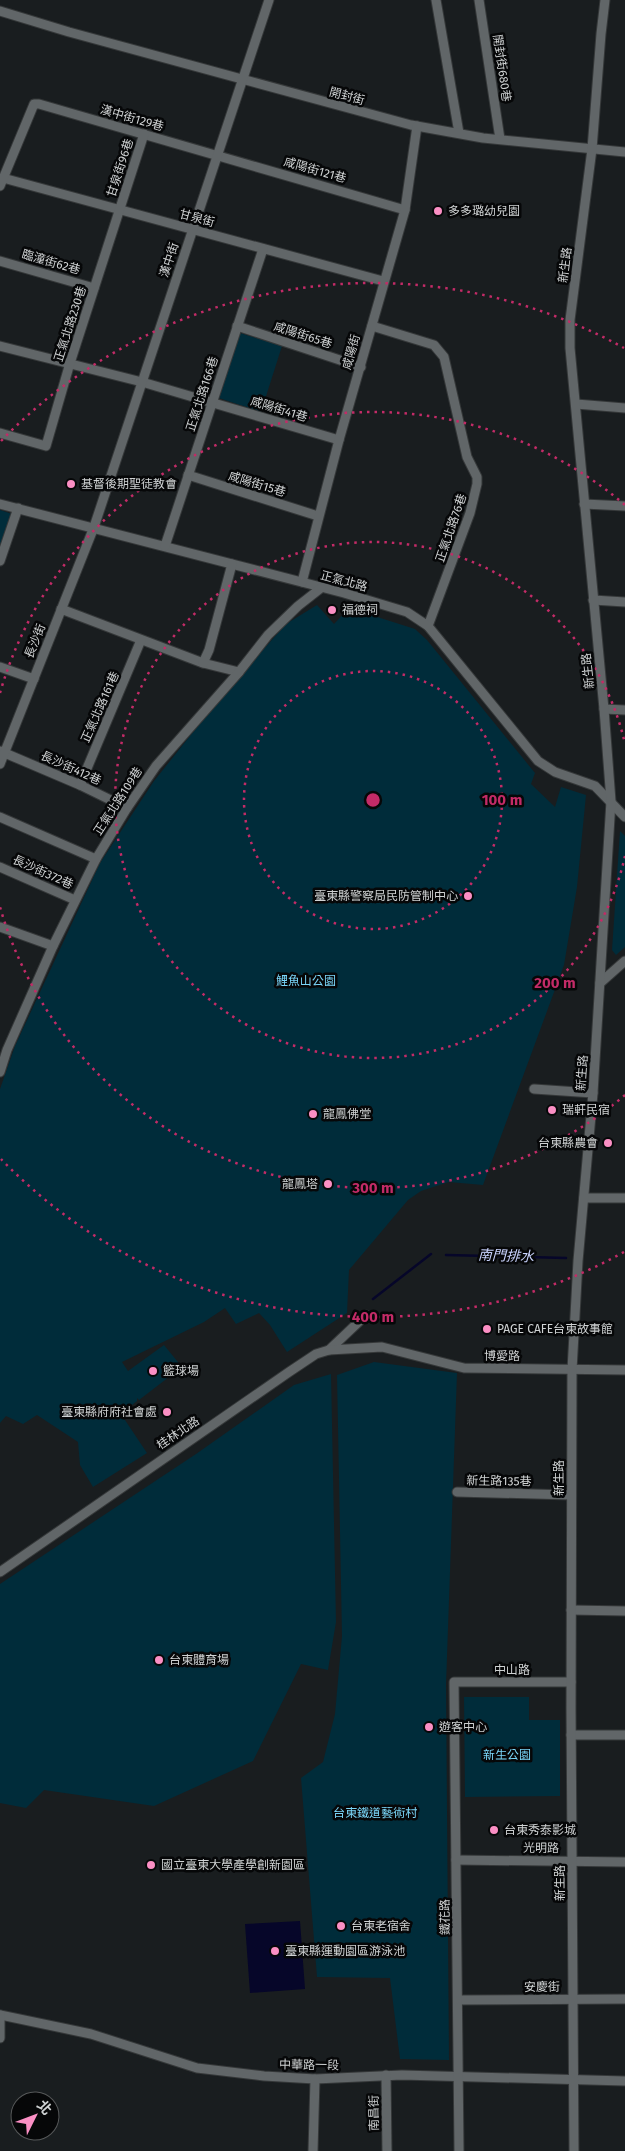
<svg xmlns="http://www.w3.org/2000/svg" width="625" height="2151" viewBox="0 0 625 2151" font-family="'Fira Sans','Noto Sans TC',sans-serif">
<rect width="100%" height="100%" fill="#191d1f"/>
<g fill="#002c3a">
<path d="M240,333L282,346L261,412L219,398Z"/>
<path d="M0,510L12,514L0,555Z"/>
<path d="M317,605L334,624L349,608L415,629L427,640L535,773L531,784L555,807L561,787L586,795L577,887L564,965L483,1185L449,1182L421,1191L408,1200L349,1270L347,1313L287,1352L270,1325L259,1313L236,1324L225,1308L204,1322L122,1362L128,1371L164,1345L182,1367L139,1400L137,1398V1401L121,1414L147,1453L93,1487L80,1465L78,1442L37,1415L23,1424L6,1416L0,1423V1089L15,1046L100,863L154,781L222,696L286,624Z"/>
<path d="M620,831L625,836V947L616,955L612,950Z"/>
<path d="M374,1362L457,1373L446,1685L449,2060L400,2059L390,1978L317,1977L301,1778L323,1762L335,1714L342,1636L337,1375Z"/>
<path d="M331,1374L336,1622L328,1670L301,1664L253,1761L154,1806L44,1790L26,1808L0,1803V1584L196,1454L294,1385Z"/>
<path d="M464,1697H529V1720H560V1796L465,1797Z"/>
</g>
<path fill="#060629" d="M300,1921L305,1989L250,1993L245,1924Z"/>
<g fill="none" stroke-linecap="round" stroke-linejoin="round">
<g stroke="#060629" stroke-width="2.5">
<path d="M446,1255L566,1258"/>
<path d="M373,1299L431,1254"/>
</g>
<defs>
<g id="minor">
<path d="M436,0L459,133"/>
<path d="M479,0L500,139"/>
<path d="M0,11L69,32L411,125L483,138L625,152"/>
<path d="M3,178L383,281"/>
<path d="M0,186L34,104H39L405,210"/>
<path d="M0,261L94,288"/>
<path d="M237,326L361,367"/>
<path d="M372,326L434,345L444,357L467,457L477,477V484L470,513L428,626"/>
<path d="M0,346L142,382L339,440"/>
<path d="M576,404L625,408"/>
<path d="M0,433L46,446L70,363L144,134"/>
<path d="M188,475L318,516"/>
<path d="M0,504L344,593L407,612L428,626L538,761L555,772L595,786L625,817"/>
<path d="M584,504L625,506"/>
<path d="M165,546L263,249"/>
<path d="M0,561L18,508"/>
<path d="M302,582L339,440L405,210L417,126"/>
<path d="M593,600L625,602"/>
<path d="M61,609L203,663L239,672"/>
<path d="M203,663L209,650L232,564"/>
<path d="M0,667L34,679"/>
<path d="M604,709L625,710"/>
<path d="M0,751L80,785L127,808"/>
<path d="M0,764L94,527L269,0"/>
<path d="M80,785L141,640"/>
<path d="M0,817L96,859"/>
<path d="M0,867L75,900"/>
<path d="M0,927L53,946"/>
<path d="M600,983L625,961"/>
<path d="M0,1072L7,1050L53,946L96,859L127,808L156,766L239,672L268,635L298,606L321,588"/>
<path d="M534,1089L593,1093"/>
<path d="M584,1198H625"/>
<path d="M329,1350L366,1315"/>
<path d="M457,1492L571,1495"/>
<path d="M0,1572L289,1372L316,1354L329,1350L382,1347L464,1368L625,1370"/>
<path d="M571,1610L625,1611"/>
<path d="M571,1735H625"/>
<path d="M456,1860L625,1862"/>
<path d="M459,2000L625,1999"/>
<path d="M0,2015L91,2034L197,2068L264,2076L315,2079L402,2075L625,2081"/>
<path d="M0,2038V2015"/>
<path d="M386,2075L387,2151"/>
<path d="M313,2151L315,2079"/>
<path d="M459,2151L454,1682H571"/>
<path d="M574,2151L571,1708L572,1370L578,1261L593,1093L611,801L604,709L570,348V320L592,149L601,34L605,0"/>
</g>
</defs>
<use href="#minor" stroke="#353839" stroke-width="11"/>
<use href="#minor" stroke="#616668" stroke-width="9"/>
</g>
<g fill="none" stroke="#c32b67" stroke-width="2.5" stroke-dasharray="2.5 5">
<circle cx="373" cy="800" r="129"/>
<path d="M625 856A258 258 0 1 1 625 744"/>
<path d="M625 1095A388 388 0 0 1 0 907M0 693A388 388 0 0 1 625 505"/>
<path d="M624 1252A517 517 0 0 1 1 1159M1 441A517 517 0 0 1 624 348"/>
</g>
<g fill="#fb8fc4" stroke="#060708" stroke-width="2">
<circle cx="438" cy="211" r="5"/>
<circle cx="71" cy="484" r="5"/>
<circle cx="332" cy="610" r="5"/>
<circle cx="468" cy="896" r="5"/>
<circle cx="552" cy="1110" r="5"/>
<circle cx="313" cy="1114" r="5"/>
<circle cx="608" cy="1143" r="5"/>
<circle cx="328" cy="1184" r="5"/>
<circle cx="487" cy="1329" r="5"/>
<circle cx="153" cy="1371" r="5"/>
<circle cx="167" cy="1412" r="5"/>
<circle cx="159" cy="1660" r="5"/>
<circle cx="429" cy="1727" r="5"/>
<circle cx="494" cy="1830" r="5"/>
<circle cx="151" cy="1865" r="5"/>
<circle cx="341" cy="1926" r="5"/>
<circle cx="275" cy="1951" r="5"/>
</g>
<g text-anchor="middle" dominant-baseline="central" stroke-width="5" stroke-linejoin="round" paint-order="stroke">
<g font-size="12" fill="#cfd2d3" stroke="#060708">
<text transform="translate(502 68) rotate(82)">開封街680巷</text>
<text transform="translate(347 96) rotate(15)">開封街</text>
<text transform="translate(132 118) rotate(16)">漢中街129巷</text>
<text transform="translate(120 168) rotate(-72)">甘泉街96巷</text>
<text transform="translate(315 170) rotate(16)">咸陽街121巷</text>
<text transform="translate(197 218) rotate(15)">甘泉街</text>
<text transform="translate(169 260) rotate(-72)">漢中街</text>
<text transform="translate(51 262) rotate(16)">臨潼街62巷</text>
<text transform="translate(565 265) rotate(-83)">新生路</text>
<text transform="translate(70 324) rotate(-72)">正氣北路230巷</text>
<text transform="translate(303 335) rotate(18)">咸陽街65巷</text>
<text transform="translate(351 352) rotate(-74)">咸陽街</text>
<text transform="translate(202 394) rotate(-72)">正氣北路166巷</text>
<text transform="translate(279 409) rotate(17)">咸陽街41巷</text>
<text transform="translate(257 484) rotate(17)">咸陽街15巷</text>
<text transform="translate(451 528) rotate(-71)">正氣北路76巷</text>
<text transform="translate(344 581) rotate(15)">正氣北路</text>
<text transform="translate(35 641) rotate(-68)">長沙街</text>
<text transform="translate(588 671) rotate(-96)">新生路</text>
<text transform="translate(100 707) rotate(-66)">正氣北路161巷</text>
<text transform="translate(71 768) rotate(24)">長沙街412巷</text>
<text transform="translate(118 801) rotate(-57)">正氣北路109巷</text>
<text transform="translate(43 872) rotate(24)">長沙街372巷</text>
<text transform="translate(582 1073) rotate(-86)">新生路</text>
<text transform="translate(502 1356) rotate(1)">博愛路</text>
<text transform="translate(178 1433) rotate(-34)">桂林北路</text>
<text transform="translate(559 1478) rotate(-90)">新生路</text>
<text transform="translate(499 1481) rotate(1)">新生路135巷</text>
<text x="512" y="1670">中山路</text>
<text transform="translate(541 1848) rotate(1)">光明路</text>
<text transform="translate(560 1883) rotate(-90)">新生路</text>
<text transform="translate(445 1917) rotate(-91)">鐵花路</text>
<text transform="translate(542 1987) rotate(-1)">安慶街</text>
<text transform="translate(309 2065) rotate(1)">中華路一段</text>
<text transform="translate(374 2113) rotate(-91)">南昌街</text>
</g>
<g font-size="12" fill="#cfd2d3" stroke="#060708" text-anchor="start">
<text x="448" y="211">多多璐幼兒園</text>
<text x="81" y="484">基督後期聖徒教會</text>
<text x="342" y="610">福德祠</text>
<text x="458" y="896" text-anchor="end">臺東縣警察局民防管制中心</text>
<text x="562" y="1110">瑞軒民宿</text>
<text x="323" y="1114">龍鳳佛堂</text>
<text x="598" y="1143" text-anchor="end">台東縣農會</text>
<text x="318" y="1184" text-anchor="end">龍鳳塔</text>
<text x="497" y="1329">PAGE CAFE台東故事館</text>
<text x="163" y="1371">籃球場</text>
<text x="157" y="1412" text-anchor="end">臺東縣府府社會處</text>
<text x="169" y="1660">台東體育場</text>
<text x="439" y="1727">遊客中心</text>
<text x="504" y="1830">台東秀泰影城</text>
<text x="161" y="1865">國立臺東大學產學創新園區</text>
<text x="351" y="1926">台東老宿舍</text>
<text x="285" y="1951">臺東縣運動園區游泳池</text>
</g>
<g font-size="12" fill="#7ad6f9" stroke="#060708">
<text x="306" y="981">鯉魚山公園</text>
<text x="507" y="1755">新生公園</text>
<text x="375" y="1813">台東鐵道藝術村</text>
</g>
<g font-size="14" font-style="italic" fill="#cad4ff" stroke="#060708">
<text transform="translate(506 1256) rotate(2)">南門排水</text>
</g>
</g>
<circle cx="373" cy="800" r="8" fill="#c32b67" stroke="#060708" stroke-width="2.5"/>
<g font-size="15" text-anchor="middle" font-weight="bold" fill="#c32b67" stroke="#060708" stroke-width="5" stroke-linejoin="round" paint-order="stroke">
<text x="502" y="805">100 m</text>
<text x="555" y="988">200 m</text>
<text x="373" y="1193">300 m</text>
<text x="373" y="1322">400 m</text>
</g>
<g transform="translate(35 2116) rotate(48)"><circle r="24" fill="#060708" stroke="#565859"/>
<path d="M0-4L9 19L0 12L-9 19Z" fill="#fb8fc4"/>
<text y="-8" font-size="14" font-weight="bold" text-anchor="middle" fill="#cfd2d3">北</text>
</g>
</svg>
